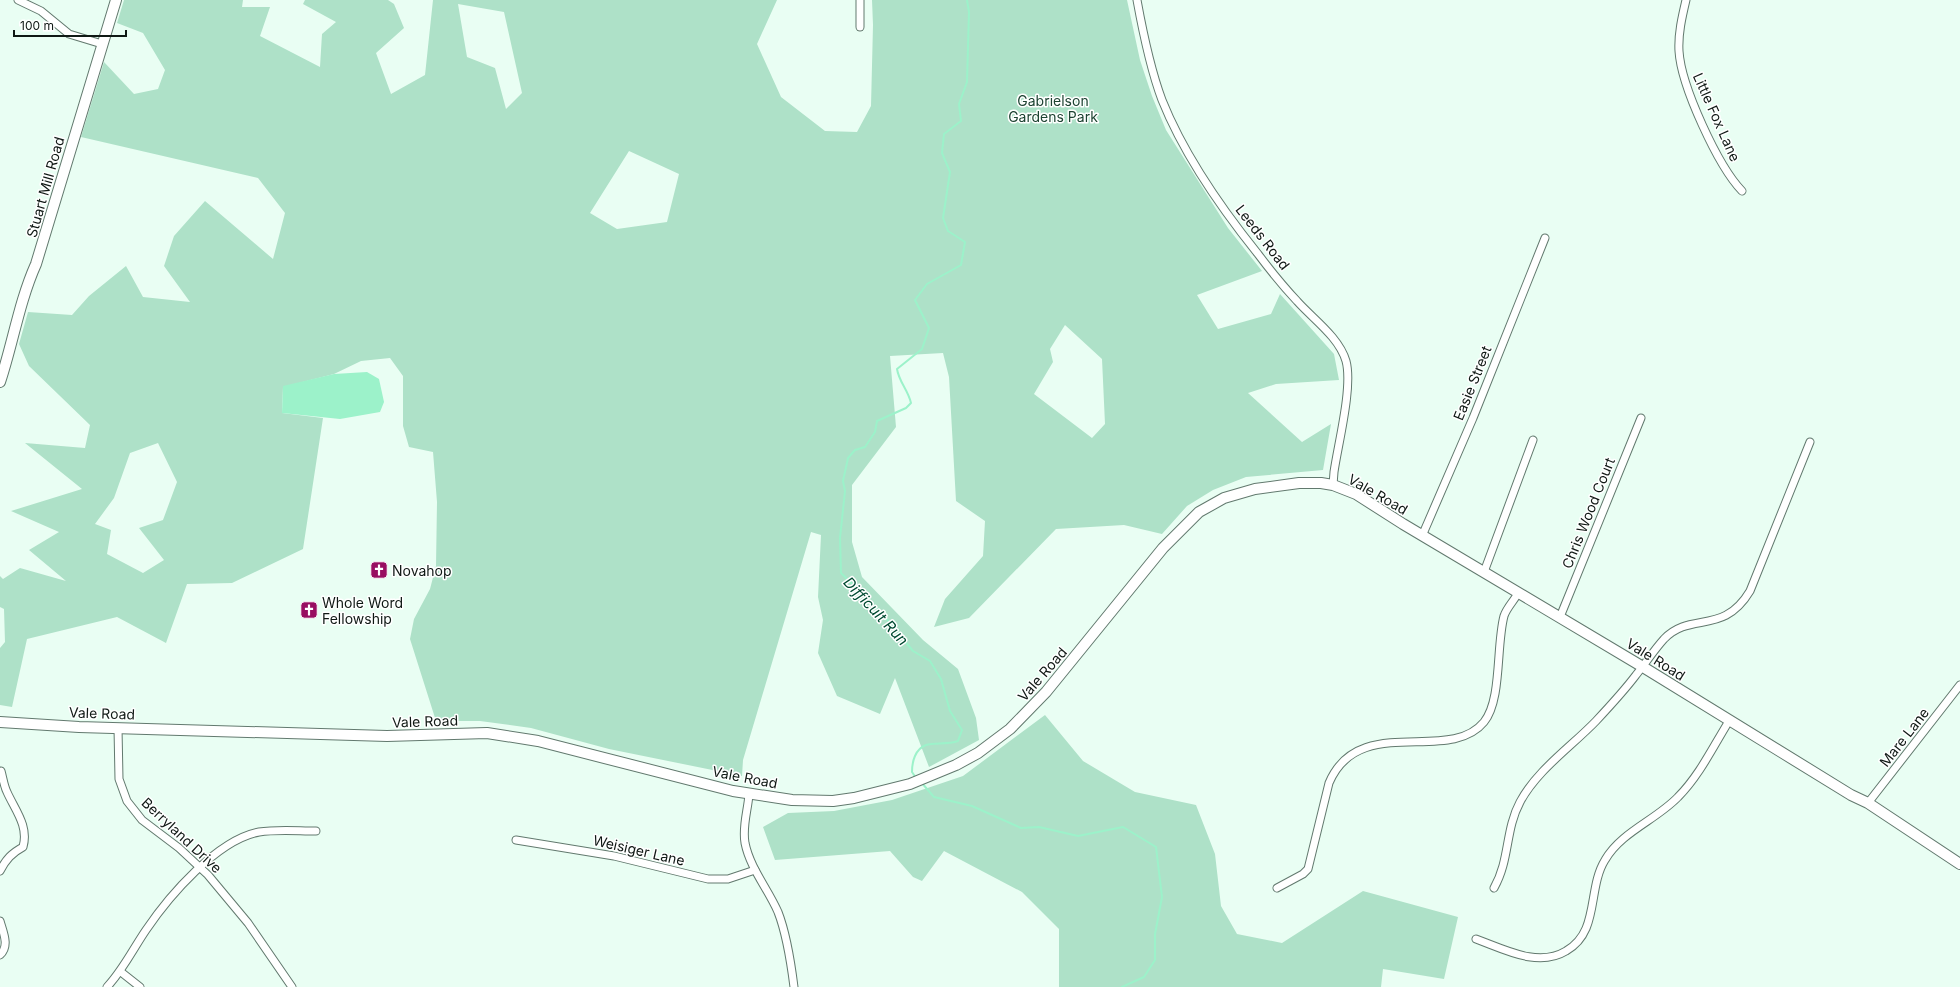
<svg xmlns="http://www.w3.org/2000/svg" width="1960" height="987" viewBox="0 0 1960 987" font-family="Inter,sans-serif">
<rect width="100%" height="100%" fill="#e9fef3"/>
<g fill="#aee1c8" fill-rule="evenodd">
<path d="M124,0H243L242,7H270L260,36L320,67L322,34L336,22L303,4L305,0H388L394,4L404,28L376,53L391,94L425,75L433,0H777L757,44L781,97L825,131L857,132L871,106L873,25L872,0H1127L1140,60L1152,96L1166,130L1228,228L1262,271L1197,295L1218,329L1271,314L1280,294L1334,354L1339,380L1276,384L1248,393L1302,442L1331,424L1323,470L1246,477L1213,490L1187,506L1162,534L1124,525L1056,529L969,618L934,627L945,599L983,556L985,521L956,501L949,377L943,353L890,356L896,427L852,485V542L862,577L923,640L958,669L976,718L979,740L929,767L895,678L880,714L837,696L818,653L823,620L818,597L821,535L811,532L743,760L742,776L609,749L531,728L480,721H436L410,639L414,619L430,589L436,566L437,502L433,452L409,447L403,426V376L390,358L361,361L334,374L283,387L282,413L323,418L303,549L232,583L187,584L166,643L117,617L27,639L12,707L0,705V648L5,642L4,609L0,607V576L3,579L20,568L66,581L29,550L59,532L11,511L82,489L25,443L85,448L90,425L29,366L19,344L28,312L72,315L89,296L126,266L143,297L190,302L164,266L174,236L205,201L273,259L285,213L258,178L81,137L104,62L134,94L158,89L165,70L143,33L117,23ZM458,4L504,12L522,93L506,109L495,68L467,57ZM629,151L679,174L667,222L617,229L590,213ZM1065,325L1102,359L1105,424L1092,438L1034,394L1053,362L1050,349ZM158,443L177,482L163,520L139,528L164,560L143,573L107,554L111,530L95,524L114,498L130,453Z"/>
<path d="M1045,715L1083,761L1135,792L1196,805L1215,854L1221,906L1237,934L1282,943L1363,891L1458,917L1444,979L1383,969L1381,987H1059V929L1022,892L944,851L922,881L913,877L890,851L775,860L763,827L788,813L834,811L892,800L963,776Z"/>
</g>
<path fill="#9cf2ca" d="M367,372L379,379L384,402L380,412L340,419L282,413L283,386L334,374Z"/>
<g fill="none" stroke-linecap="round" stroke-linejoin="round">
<g stroke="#9cf2ca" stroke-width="2">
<path d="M916,778L912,772C912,762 915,749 926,745C934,742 947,745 958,741L962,730L950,711L941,679L930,661L913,651L880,611L841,573L840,538L845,491L843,481L848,458L855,450L865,447L875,432L877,421L906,408L911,403C908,390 899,382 897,369L922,349L929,328L915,300L927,284L961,265L965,242L948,231L943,218L950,172L942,153L944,134L961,121L959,104L967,82L969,12L967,0"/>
<path d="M921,782L934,797L972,806L1021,828L1039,827L1078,836L1123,827L1156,847L1162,897L1155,934V960L1144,977L1122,987"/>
</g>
<defs>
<g id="street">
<path d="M18,0L41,11L69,34L102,44"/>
<path d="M1137,0C1143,33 1150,68 1162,100C1184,155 1221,208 1258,254C1270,270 1283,286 1297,301C1313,319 1339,337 1346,361C1353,387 1338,444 1334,472L1333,485"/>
<path d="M1686,0C1682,17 1678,34 1679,51C1681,86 1718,166 1742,191"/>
<path d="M860,27V0"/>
<path d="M1422,536L1473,418L1545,238"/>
<path d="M1484,572L1533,440"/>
<path d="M1560,617L1641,418"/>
<path d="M118,728L119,779L127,801L142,820L179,848L208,875L248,923L292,987"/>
<path d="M749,794C748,810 742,826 745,843C750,868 768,889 778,912C787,935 791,963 794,987"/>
<path d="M1868,803L1960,685"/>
<path d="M516,840L614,856L708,879H728L755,870"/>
<path d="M0,871C6,859 12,853 23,847C29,826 15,810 7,792C4,786 3,778 1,771"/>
<path d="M1277,888L1303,874L1308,869L1329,783C1359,712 1449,765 1484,722C1502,700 1496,646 1504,616C1507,607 1514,601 1518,593"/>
<path d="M1494,888C1510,860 1505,830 1520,802C1537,770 1571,747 1596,721C1610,706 1624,691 1636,675C1645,664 1654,650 1664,639C1691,611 1723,636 1750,591L1810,442"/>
<path d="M0,921C3,932 10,946 0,955"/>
<path d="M1476,939C1504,949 1538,968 1566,951C1600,932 1587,889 1605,860C1621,832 1656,820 1678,797C1699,776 1713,747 1729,721"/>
<path d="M121,972L140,987"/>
<path d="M107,987C123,970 133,949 146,930C169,896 217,840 259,832C277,829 298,831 316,831"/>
</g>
<g id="secondary">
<path d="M0,382C13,343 19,302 36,264L116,0"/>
<path d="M0,722L79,727L387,736L487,733L538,741L733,791L792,800L833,801L854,798L910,784L956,765L978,753L1010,729L1046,692L1163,548L1199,512L1224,498L1255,489L1299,483H1321L1333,485L1356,494L1403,524L1643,667L1851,795L1868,803L1960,864"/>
</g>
</defs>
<use href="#street" stroke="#62796e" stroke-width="9"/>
<use href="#secondary" stroke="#62796e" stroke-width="12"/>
<use href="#street" stroke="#fff" stroke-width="7"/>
<use href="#secondary" stroke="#fff" stroke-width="10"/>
</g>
<defs>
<symbol id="church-square" viewBox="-11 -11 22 22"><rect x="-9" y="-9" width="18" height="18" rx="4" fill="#980d61" stroke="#fff"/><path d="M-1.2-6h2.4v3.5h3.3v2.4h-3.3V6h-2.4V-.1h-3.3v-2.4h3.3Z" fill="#fff"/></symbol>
</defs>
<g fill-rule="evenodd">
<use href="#church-square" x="369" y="560" width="20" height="20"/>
<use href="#church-square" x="299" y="600" width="20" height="20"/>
</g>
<g text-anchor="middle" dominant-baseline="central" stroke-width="3" stroke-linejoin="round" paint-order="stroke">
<g font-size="14" fill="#1d4332" stroke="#fff">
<text x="1053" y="100">Gabrielson<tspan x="1053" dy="16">Gardens Park</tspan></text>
</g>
<g font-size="14" fill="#0f1814" stroke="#fff">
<text transform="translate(1717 117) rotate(66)">Little Fox Lane</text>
<text transform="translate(45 187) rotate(-74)">Stuart Mill Road</text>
<text transform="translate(1263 237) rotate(52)">Leeds Road</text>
<text transform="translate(1472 383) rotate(-68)">Easie Street</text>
<text transform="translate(1378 494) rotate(30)">Vale Road</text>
<text transform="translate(1588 513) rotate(-68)">Chris Wood Court</text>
<text transform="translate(1656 659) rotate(32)">Vale Road</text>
<text transform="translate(1042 674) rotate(-49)">Vale Road</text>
<text transform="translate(102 713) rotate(2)">Vale Road</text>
<text transform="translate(425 721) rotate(-2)">Vale Road</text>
<text transform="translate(1904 737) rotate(-52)">Mare Lane</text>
<text transform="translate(745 777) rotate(11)">Vale Road</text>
<text transform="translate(182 835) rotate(43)">Berryland Drive</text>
<text transform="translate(639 850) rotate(13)">Weisiger Lane</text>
</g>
<g font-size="14" fill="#0f1814" stroke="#fff" text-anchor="start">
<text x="392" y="570">Novahop</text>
<text x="322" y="602">Whole Word<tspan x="322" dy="16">Fellowship</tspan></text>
</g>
<g font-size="15" font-style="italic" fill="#004a31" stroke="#fff">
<text transform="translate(876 611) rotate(47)">Difficult Run</text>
</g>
</g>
<path d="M14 30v6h112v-6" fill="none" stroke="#0f1814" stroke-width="2"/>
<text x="20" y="30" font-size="12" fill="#0f1814" stroke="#ffffff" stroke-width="3" paint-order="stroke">100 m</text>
</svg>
